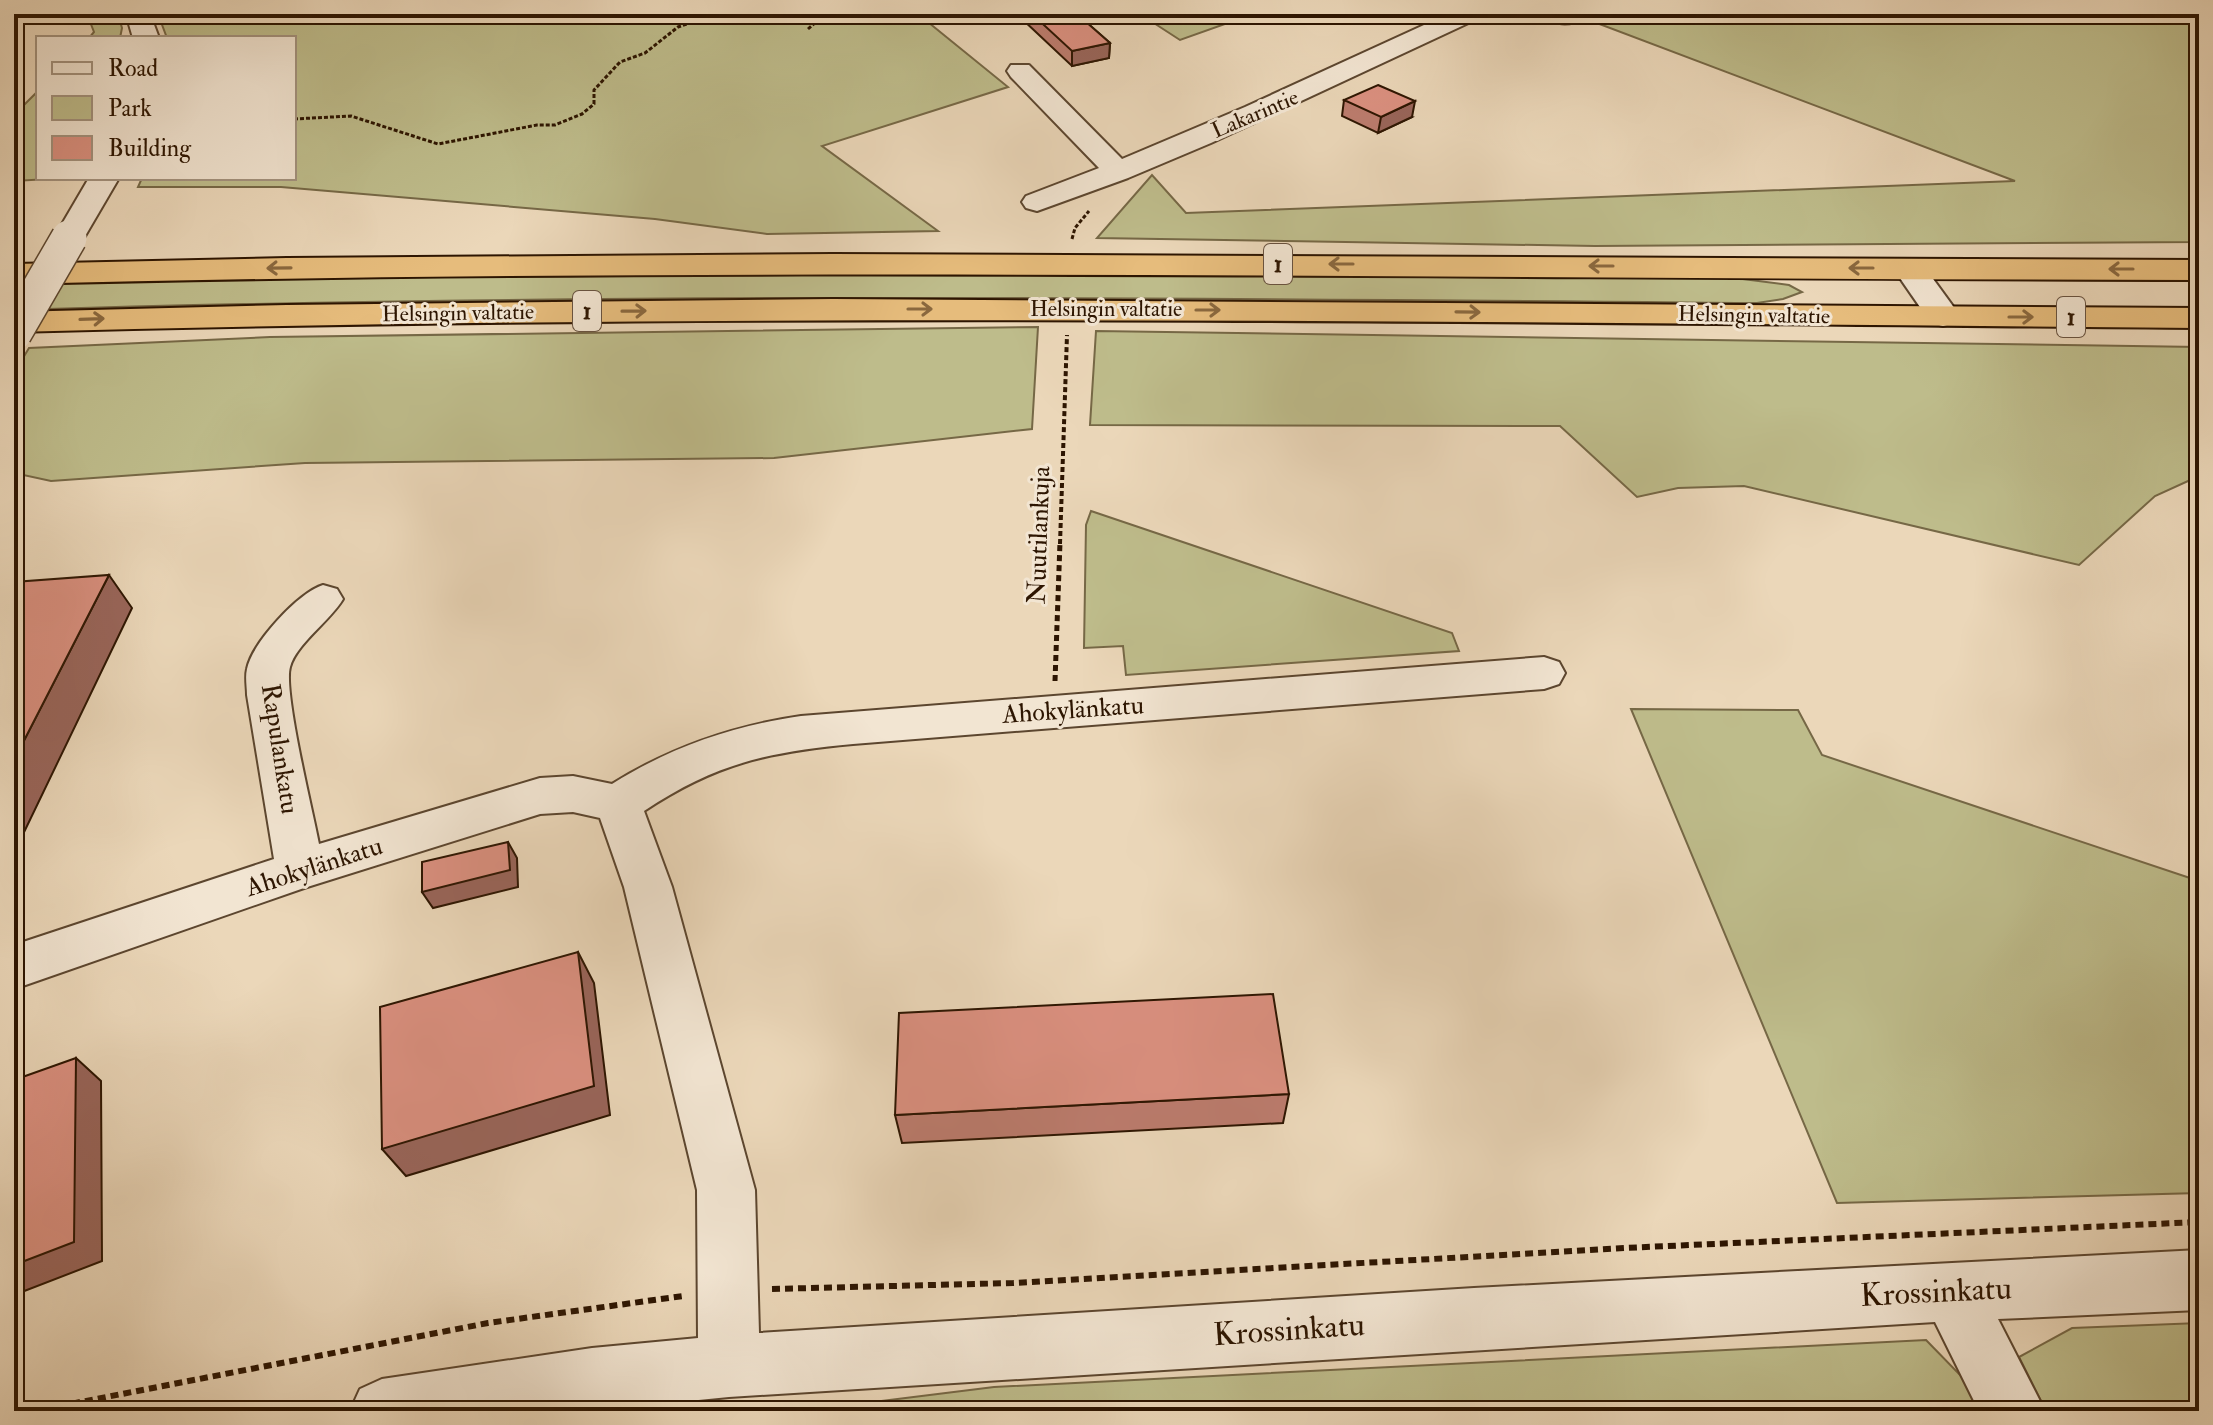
<svg xmlns="http://www.w3.org/2000/svg" width="2213" height="1425" viewBox="0 0 2213 1425" font-family="'IM FELL Double Pica',serif">
<rect width="100%" height="100%" fill="#ebd7b9"/>
<filter id="stains"><feTurbulence type="fractalNoise" baseFrequency=".0025" numOctaves="4"/><feColorMatrix values="0 0 0 0 .2 0 0 0 0 .09 0 0 0 0 .02 0 0 0 .5 -.17"/></filter>
<radialGradient id="worn" r=".72"><stop offset=".6" stop-color="#630" stop-opacity="0"/><stop offset="1" stop-color="#630" stop-opacity=".3"/></radialGradient>
<g fill="#bebc8b" stroke="#766846" stroke-width="2">
<path d="M87,14H118L122,28L120,38H89L94,32Z"/>
<path d="M158,14H918L1008,87L822,146L938,231L767,234L655,219L281,187H138L142,178H294V38H167Z"/>
<path d="M1140,14H1253L1180,40Z"/>
<path d="M1573,14H2199V242L1595,246L1097,238L1152,175L1186,213L2015,181Z"/>
<path d="M38,91V178H67L14,181V115Z"/>
<path d="M712,272L1727,277L1789,285L1802,292L1783,299L1757,303C1176,298 595,292 14,310V285L277,276Z"/>
<path d="M1038,327L1032,429L774,458L305,463L51,481L14,473V373L29,348L270,337Z"/>
<path d="M1096,331L2199,347V440L2194,443L2199,449V476L2155,496L2079,565L1744,486L1678,488L1637,497L1560,426L1090,425Z"/>
<path d="M1091,511L1452,633L1459,651L1126,675L1123,646L1084,648L1086,525Z"/>
<path d="M1631,709L1798,710L1822,755L2199,881V1193L1837,1203Z"/>
<path d="M2199,1323V1411H2046L2019,1357L2072,1328Z"/>
<path d="M1926,1340L1965,1380L1980,1411H801L994,1387Z"/>
</g>
<g fill="none" stroke-linecap="round" stroke-linejoin="round">
<defs>
<g id="minor">
<path d="M126,14H150L159,38H133Z"/>
<path d="M1448,14H1480L1477,19L1211,143L1128,178L1037,211L1026,208L1022,202L1026,196L1099,168L1011,77L1007,71L1011,65H1029L1122,159L1245,107Z"/>
<path d="M1546,14H1576L1578,17L1575,22C1564,25 1552,24 1546,14Z"/>
<path d="M89,178H119L81,243L70,245L59,243L55,236Z"/>
<path d="M1909,259L1920,261L1955,309L1959,316L1955,323L1943,326L1931,323L1893,268L1898,261Z"/>
<path d="M323,585L337,589L343,599C331,620 296,644 290,667C283,691 313,812 319,844L540,778L573,776L612,784C671,747 732,726 801,716L1544,657L1559,662L1565,673L1559,684L1544,689L853,744C768,752 716,763 644,811L672,887L755,1190L759,1333L1474,1288L2199,1250V1310L1998,1319L2045,1411H1979L1935,1322L729,1397L587,1411H350L360,1389L382,1379L592,1348L698,1338L697,1190L624,887L600,818L573,812L540,814L304,888L14,989V945L274,859L247,695C247,687 245,677 247,669C252,643 299,592 323,585Z"/>
</g>
<g id="highway">
<path d="M833,254L2199,260V280C1471,279 742,266 14,284V264L287,258Z"/>
<path d="M833,299L2199,308V328C1470,322 742,312 14,332V312L287,305Z"/>
</g>
</defs>
<use href="#minor" stroke="#5c462f" stroke-width="4"/>
<use href="#highway" stroke="#2d1501" stroke-width="4"/>
<g stroke="#2d1501" stroke-width="3" stroke-dasharray="4 2" stroke-linecap="butt">
<path d="M2176,14L2199,21"/>
<path d="M808,29L825,14"/>
<path d="M294,119L351,116L438,144L537,125H555L582,114L594,104V90L620,62L645,53L678,27L693,22L698,14"/>
<path d="M1072,239L1075,228L1089,211"/>
</g>
<path stroke="#2d1501" stroke-width="4" stroke-dasharray="5 3" stroke-linecap="butt" d="M1060,544L1067,335"/>
<path stroke="#2d1501" stroke-width="5" stroke-dasharray="6 4" stroke-linecap="butt" d="M1055,681L1060,542"/>
<g stroke="#2d1501" stroke-width="6" stroke-dasharray="8 5" stroke-linecap="butt">
<path d="M772,1289L1013,1283L1624,1248L2199,1222"/>
<path d="M34,1411L488,1323L683,1296"/>
</g>
<use href="#minor" fill="#f2e5d2" fill-rule="evenodd"/>
<use href="#highway" fill="#e6bc7c" fill-rule="evenodd"/>
<defs>
<path id="minor-bridge-far1" d="M68,240L70,236"/>
<path id="minor-bridge" d="M14,333L69,238"/>
</defs>
<use href="#minor-bridge-far1" stroke="#5c462f" stroke-width="29" stroke-linecap="butt"/>
<use href="#minor-bridge" stroke="#5c462f" stroke-width="38" stroke-linecap="butt"/>
<use href="#minor-bridge-far1" stroke="#f2e5d2" stroke-width="27"/>
<use href="#minor-bridge" stroke="#f2e5d2" stroke-width="35"/>
</g>
<g fill="#bc7c6e" stroke="#2d1501" stroke-width="2">
<path d="M1021,14H1077L1110,43L1109,58L1072,66L1021,18Z"/>
<path d="M1344,100L1412,117L1378,133L1342,116Z"/>
<path d="M1289,1094L1283,1123L902,1143L895,1115Z"/>
</g>
<g fill="#99655a" stroke="#2d1501" stroke-width="2">
<path d="M1110,43L1109,58L1072,66V51Z"/>
<path d="M1415,101L1412,117L1378,133L1381,117Z"/>
<path d="M109,575L132,608L14,853V760Z"/>
<path d="M508,842L517,858L518,887L433,908L422,892Z"/>
<path d="M578,952L594,983L610,1115L406,1176L382,1149Z"/>
<path d="M76,1058L101,1081L102,1261L14,1295V1265Z"/>
</g>
<g fill="#db9080" stroke="#2d1501" stroke-width="2">
<path d="M1032,14H1077L1110,43L1072,51Z"/>
<path d="M1378,85L1415,101L1381,117L1344,100Z"/>
<path d="M109,575L14,760V582Z"/>
<path d="M508,842L510,870L422,892V862Z"/>
<path d="M578,952L594,1086L382,1149L380,1007Z"/>
<path d="M1273,994L1289,1094L895,1115L899,1013Z"/>
<path d="M76,1058L74,1242L14,1265V1080Z"/>
</g>
<defs><path id="oneway-shaft" d="M-6 0H5M1.5-3L5.5 0L1.5 3" fill="none" stroke-width="1.6" stroke-linecap="round" stroke-linejoin="round" transform="scale(2)"/></defs>
<g stroke="#8a683e">
<use href="#oneway-shaft" transform="translate(1341 264) rotate(-180)"/>
<use href="#oneway-shaft" transform="translate(1601 266) rotate(-180)"/>
<use href="#oneway-shaft" transform="translate(279 268) rotate(179)"/>
<use href="#oneway-shaft" transform="translate(1861 268) rotate(-180)"/>
<use href="#oneway-shaft" transform="translate(2121 269) rotate(-180)"/>
<use href="#oneway-shaft" transform="translate(920 309)"/>
<use href="#oneway-shaft" transform="translate(1208 310)"/>
<use href="#oneway-shaft" transform="translate(634 311) rotate(-1)"/>
<use href="#oneway-shaft" transform="translate(1468 312) rotate(1)"/>
<use href="#oneway-shaft" transform="translate(2021 317)"/>
<use href="#oneway-shaft" transform="translate(92 319) rotate(-2)"/>
</g>
<g text-anchor="middle" dominant-baseline="central" stroke-width="6" stroke-linejoin="round" paint-order="stroke">
<g font-size="22" fill="#2d1501" stroke="#f2e5d2">
<text transform="translate(1255 114) rotate(-23)">Lakarintie</text>
<text x="1106" y="309">Helsingin valtatie</text>
<text transform="translate(458 313) rotate(-1)">Helsingin valtatie</text>
<text transform="translate(1754 315) rotate(1)">Helsingin valtatie</text>
</g>
<g fill="#f2e5d2" stroke="#685340" stroke-width="2">
<rect x="1264" y="244" width="28" height="40" rx="6"/>
<rect x="573" y="291" width="28" height="40" rx="6"/>
<rect x="2057" y="297" width="28" height="40" rx="6"/>
</g>
<g font-size="24" font-weight="bold" fill="#2d1501">
<text x="1278" y="264">1</text>
<text x="587" y="311">1</text>
<text x="2071" y="317">1</text>
</g>
<g font-size="26" fill="#2d1501" stroke="#f2e5d2">
<text transform="translate(1039 535) rotate(-88)">Nuutilankuja</text>
<text transform="translate(1073 710) rotate(-4)">Ahokylänkatu</text>
<text transform="translate(280 749) rotate(81)">Rapulankatu</text>
<text transform="translate(314 867) rotate(-18)">Ahokylänkatu</text>
</g>
<g font-size="32" fill="#2d1501" stroke="#f2e5d2">
<text transform="translate(1936 1292) rotate(-3)">Krossinkatu</text>
<text transform="translate(1289 1330) rotate(-4)">Krossinkatu</text>
</g>
</g>
<rect width="2213" height="1425" fill="none" stroke="#ebd7b9" stroke-width="48"/>
<rect x="16" y="16" width="2181" height="1393" fill="none" stroke="#2d1501" stroke-width="4"/>
<rect x="24" y="24" width="2165" height="1377" fill="none" stroke="#2d1501" stroke-width="2"/>
<rect x="36" y="36" width="260" height="144" fill="#f2e5d2" stroke="#a3927e" stroke-width="2"/>
<rect x="52" y="62" width="40" height="12" fill="#f2e5d2" stroke="#a3927e" stroke-width="2"/>
<text x="108" y="76" font-size="24" fill="#2d1501">Road</text>
<rect x="52" y="96" width="40" height="24" fill="#bebc8b" stroke="#a3927e" stroke-width="2"/>
<text x="108" y="116" font-size="24" fill="#2d1501">Park</text>
<rect x="52" y="136" width="40" height="24" fill="#db9080" stroke="#a3927e" stroke-width="2"/>
<text x="108" y="156" font-size="24" fill="#2d1501">Building</text>
<rect width="100%" height="100%" filter="url(#stains)"/>
<rect width="100%" height="100%" fill="url(#worn)"/>
</svg>
